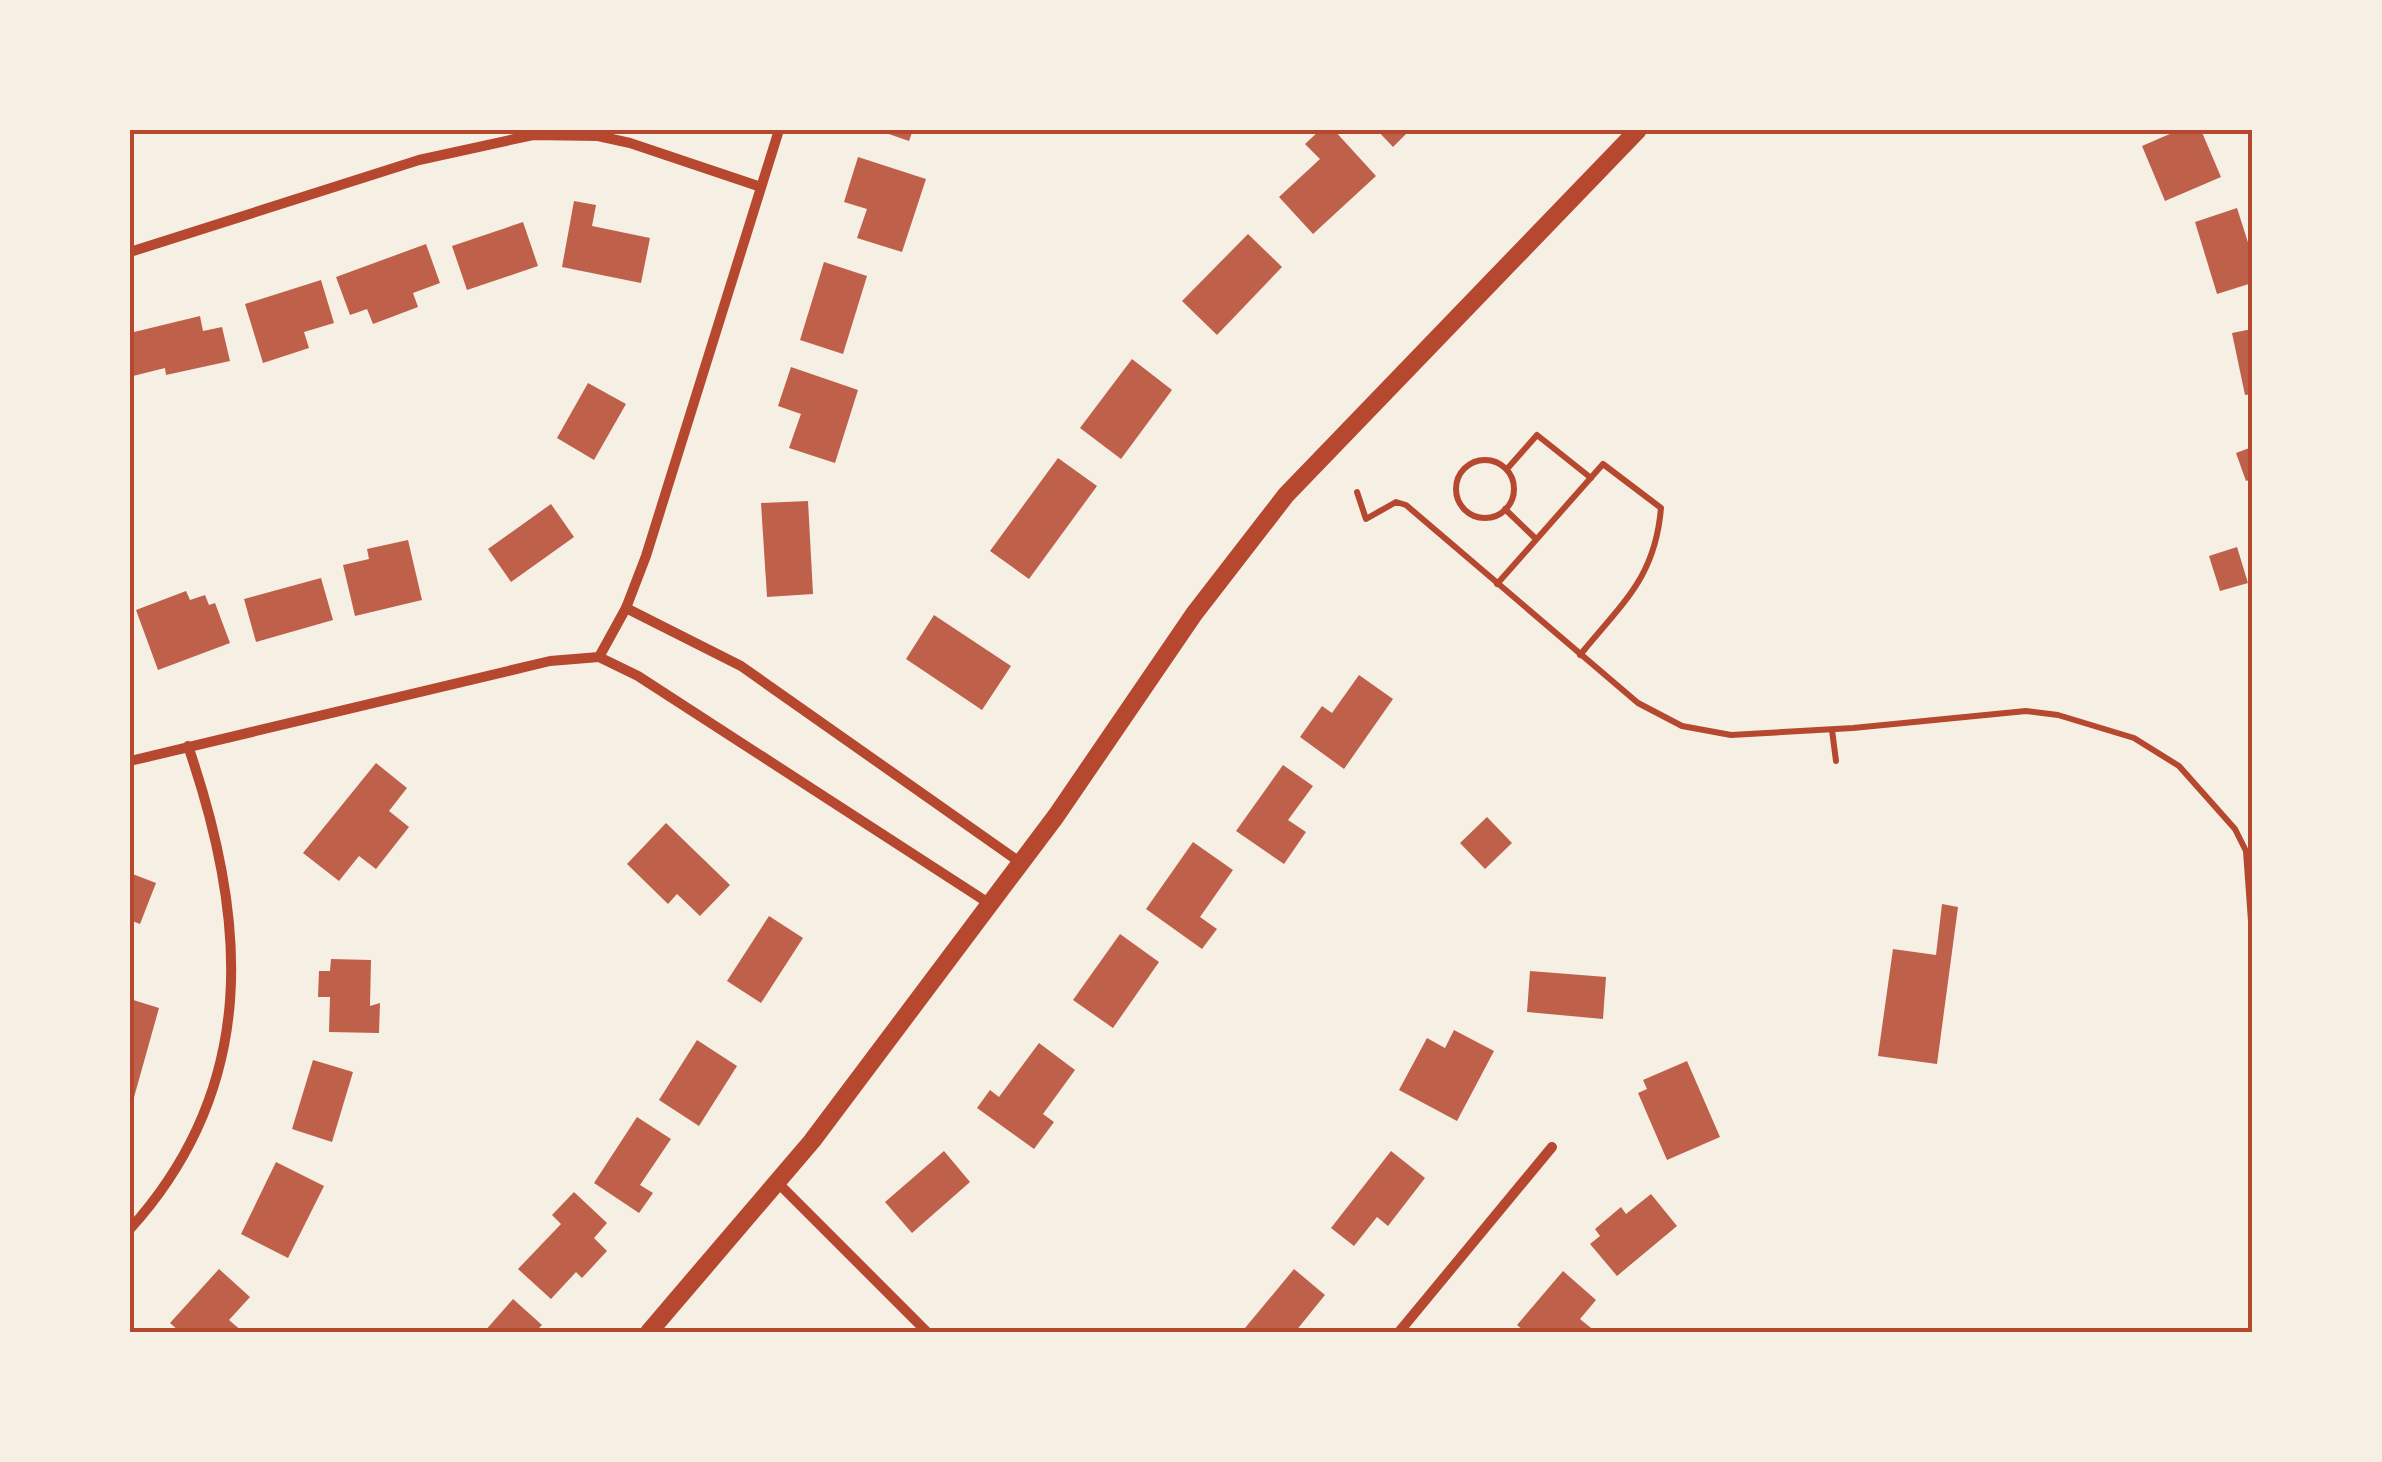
<svg xmlns="http://www.w3.org/2000/svg" width="2382" height="1462" viewBox="0 0 2382 1462" font-family="Cabin,sans-serif">
<rect width="100%" height="100%" fill="#f6efe4"/>
<g fill="#bf614a">
<path d="M877,130H913L909,141Z"/>
<path d="M1320,130H1334L1376,176L1313,234L1279,197L1320,159L1305,144Z"/>
<path d="M1377,130H1410L1393,147Z"/>
<path d="M2179,130H2201L2221,177L2165,201L2142,146Z"/>
<path d="M858,157L926,179L902,252L857,238L867,209L844,202Z"/>
<path d="M574,201L596,205L592,226L650,238L641,283L562,267Z"/>
<path d="M2237,208L2252,255V283L2217,294L2195,222Z"/>
<path d="M523,222L538,266L467,290L452,246Z"/>
<path d="M1248,234L1282,267L1217,335L1182,301Z"/>
<path d="M426,244L440,283L413,293L418,307L373,324L367,309L350,315L336,277Z"/>
<path d="M824,262L867,276L843,354L800,340Z"/>
<path d="M321,280L334,323L304,332L309,348L263,363L245,304Z"/>
<path d="M200,316L203,331L222,327L230,361L166,375L165,368L133,376L130,333Z"/>
<path d="M2252,329V394L2245,395L2232,333Z"/>
<path d="M1132,359L1172,390L1121,459L1080,428Z"/>
<path d="M791,367L858,390L835,463L789,448L801,414L778,406Z"/>
<path d="M588,383L626,404L594,460L557,438Z"/>
<path d="M2252,447V479L2246,481L2236,453Z"/>
<path d="M1058,458L1097,486L1029,579L990,551Z"/>
<path d="M808,501L813,594L767,597L761,503Z"/>
<path d="M551,504L574,537L511,582L488,549Z"/>
<path d="M408,540L422,600L355,616L343,565L369,559L367,549Z"/>
<path d="M2237,547L2248,583L2220,591L2209,556Z"/>
<path d="M321,578L333,620L256,642L244,599Z"/>
<path d="M186,591L190,600L205,595L209,605L215,603L230,643L158,670L136,610Z"/>
<path d="M934,615L1011,666L982,710L906,659Z"/>
<path d="M1359,675L1393,699L1344,769L1300,737L1322,706L1332,713Z"/>
<path d="M376,763L407,788L389,811L409,827L376,869L359,856L339,881L303,853Z"/>
<path d="M1283,765L1313,786L1288,820L1306,832L1284,864L1236,831Z"/>
<path d="M1487,817L1512,843L1485,869L1460,843Z"/>
<path d="M666,823L730,885L700,916L677,894L668,904L627,864Z"/>
<path d="M1193,842L1233,870L1200,917L1217,929L1202,949L1146,909Z"/>
<path d="M130,873L156,883L140,924L130,920Z"/>
<path d="M1942,904L1958,907L1937,1064L1878,1056L1893,949L1936,955Z"/>
<path d="M769,916L803,938L761,1003L727,981Z"/>
<path d="M1120,934L1159,962L1113,1028L1073,1000Z"/>
<path d="M331,959L371,960L370,1006L380,1003L379,1033L329,1032L330,997H318L319,971H330Z"/>
<path d="M1530,971L1606,977L1603,1019L1527,1012Z"/>
<path d="M130,999L159,1008L131,1108H130Z"/>
<path d="M1454,1030L1494,1051L1457,1121L1399,1090L1427,1038L1445,1048Z"/>
<path d="M697,1040L737,1066L699,1126L659,1100Z"/>
<path d="M1039,1043L1075,1070L1043,1114L1054,1122L1034,1149L977,1108L990,1090L999,1097Z"/>
<path d="M313,1060L353,1072L332,1142L292,1129Z"/>
<path d="M1687,1061L1720,1137L1667,1160L1638,1093L1647,1089L1643,1080Z"/>
<path d="M637,1117L671,1139L640,1185L653,1193L639,1213L594,1183Z"/>
<path d="M944,1151L970,1182L912,1233L885,1202Z"/>
<path d="M1391,1151L1425,1178L1388,1226L1377,1217L1354,1246L1331,1228Z"/>
<path d="M276,1162L324,1186L288,1258L241,1234Z"/>
<path d="M574,1192L607,1223L594,1238L607,1251L582,1278L576,1272L551,1299L518,1269L561,1224L552,1215Z"/>
<path d="M1651,1194L1677,1226L1617,1276L1590,1244L1600,1236L1595,1229L1621,1207L1626,1214Z"/>
<path d="M219,1269L250,1297L229,1320L243,1332H180L170,1323Z"/>
<path d="M1294,1269L1325,1295L1295,1332H1250L1245,1328Z"/>
<path d="M1563,1271L1596,1300L1580,1319L1596,1332H1525L1517,1325Z"/>
<path d="M513,1299L542,1325L535,1332H484Z"/>
</g>
<g fill="none" stroke-linecap="round" stroke-linejoin="round">
<g stroke="#b5482f" stroke-width="6">
<circle cx="1485" cy="489" r="29"/>
<path d="M1507,469L1537,435L1591,478"/>
<path d="M1357,492L1366,519L1396,502L1406,505L1638,703L1682,726L1731,735L1853,728L2026,711L2058,715L2134,738L2179,766L2235,829L2246,851L2252,935"/>
<path d="M1505,509L1536,539"/>
<path d="M1497,584L1603,464L1661,508C1655,578 1623,602 1580,655"/>
<path d="M1832,730L1836,761"/>
</g>
<g stroke="#b5482f" stroke-width="10">
<path d="M130,252L419,160L533,135L598,136L630,143L761,187"/>
<path d="M626,608L741,666L1021,863"/>
<path d="M599,657L638,676L990,904"/>
<path d="M130,761L550,661L599,657L626,608L646,556L779,130"/>
<path d="M777,1182L927,1332"/>
<path d="M130,1229C261,1084 247,917 188,746"/>
<path d="M1399,1332L1552,1147"/>
</g>
<path stroke="#b5482f" stroke-width="18" d="M649,1332L812,1141L1056,816L1194,614L1286,495L1638,130"/>
</g>
<rect width="2382" height="1462" fill="none" stroke="#f6efe4" stroke-width="265"/>
<rect x="132" y="132" width="2118" height="1198" fill="none" stroke="#b5482f" stroke-width="4"/>
</svg>
